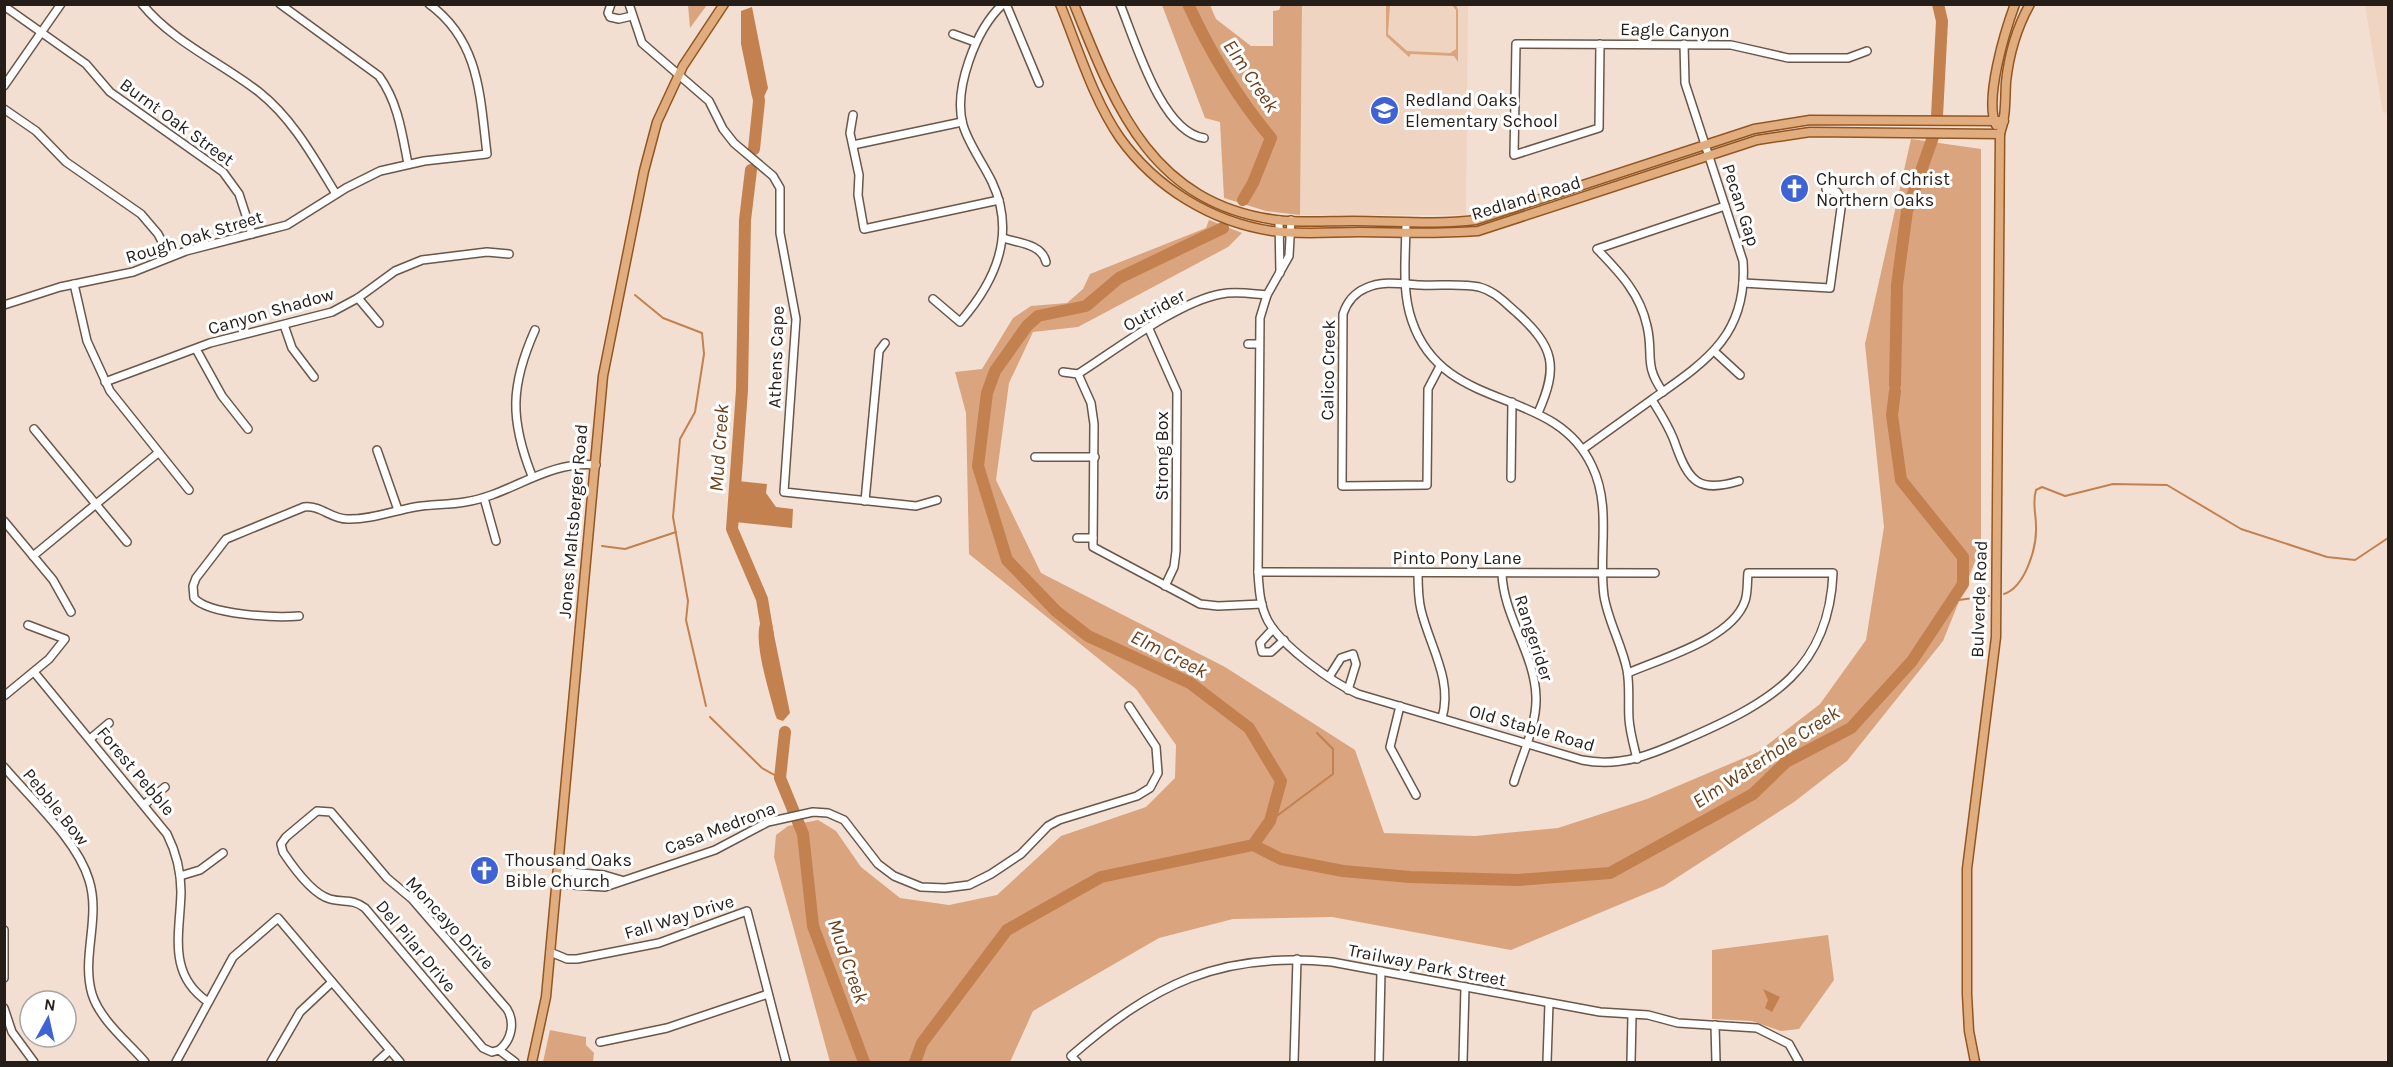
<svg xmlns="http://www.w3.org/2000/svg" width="2393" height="1067" viewBox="0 0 2393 1067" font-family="Karla,sans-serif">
<rect width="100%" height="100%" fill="#f3dfd1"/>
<g fill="#efd4c1">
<path d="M1302,5H1468L1466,215H1300Z"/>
<path d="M2365,5H2388V112L2383,113Z"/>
</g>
<g fill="#daa47e">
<path d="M688,5H707L690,28Z"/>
<path d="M1162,5H1210L1216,19L1251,46H1273V11L1279,10L1281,5H1302L1300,215L1266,211L1224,198L1220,122L1205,118Z"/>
<path d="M1386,5H1390L1388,34L1407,51L1450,53L1456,49V10L1452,5H1456L1458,10V62L1454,56L1411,54L1409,57L1386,36Z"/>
<path d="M1911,139L1981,149V547L1943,641L1847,761L1794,802L1664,886L1511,950L1332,917L1233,919L1159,938L1033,1011L1010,1062H830L774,857L776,835L788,826L818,820L836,831L861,867L900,898L949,905L997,895L1061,836L1146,807L1175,778L1176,745L1136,689L969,554L966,413L955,372L982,369L1013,318L1031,306L1067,303L1083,289L1090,274L1206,228L1209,220L1242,233L1228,247L1078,327L1033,332L1009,383L996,480L1041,573L1225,667L1355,750L1384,833L1475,836L1558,828L1647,799L1758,752L1820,704L1866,640L1884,527L1865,344Z"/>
<path d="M1828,935L1834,980L1799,1029L1781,1031L1752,1021L1712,1019V950Z"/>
<path d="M550,1030L586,1037V1045L594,1053L593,1062H543Z"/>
</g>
<g fill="#c2814f">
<path d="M752,7L768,88L762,101H756L752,97L741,44V11Z"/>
<path d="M738,481L767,484L766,493L776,507L793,509L792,528L735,522Z"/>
<path d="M768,618L772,625L790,713L783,721L777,719L775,714C770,693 751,637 762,619Z"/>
<path d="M1763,989L1780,997L1772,1012L1765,1008L1768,1000Z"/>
</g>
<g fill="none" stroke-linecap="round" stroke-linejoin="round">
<g stroke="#c2814f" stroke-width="2">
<path d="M635,295L663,318L702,333L704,354L695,412L680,439L673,517L688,601L686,620L706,706"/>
<path d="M602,546L625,549L676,532"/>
<path d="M2004,594C2025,587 2037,548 2036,526C2036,513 2032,503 2036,490L2042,487L2065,496L2113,484L2167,485L2241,529L2327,557L2355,560L2388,538"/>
<path d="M1951,601L1989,596"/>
<path d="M710,717L762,768L780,778"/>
<path d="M1270,821L1333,774V749L1317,733"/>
</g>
<g stroke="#c2814f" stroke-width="12">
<path d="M1188,4C1211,54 1236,96 1271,138L1253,183L1243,200"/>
<path d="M1937,116L1942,21L1938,4"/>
<path d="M754,149L759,101L757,86"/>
<path d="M751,170L745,220L742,390L732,529L762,599L768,635"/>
<path d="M1895,385L1897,285L1907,211L1933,137"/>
<path d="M785,732L780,778L803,834L813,926L864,1062"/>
<path d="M1253,845L1281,859L1343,871L1410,877L1518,880L1610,873L1753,794L1786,762L1851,728L1912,661L1963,584V557L1901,480L1892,415L1895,391"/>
<path d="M915,1062L922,1043L1007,930L1101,877L1253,845L1270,821L1281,781L1249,728L1190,683L1088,636L1056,611L1007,560L978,466L987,393L995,371L1027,326L1038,316L1086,306L1119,278L1223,228"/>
</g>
<defs>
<g id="minor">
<path d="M142,4C173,42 220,62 259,92C293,119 314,158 336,194"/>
<path d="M280,4L379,76C398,102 402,133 408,164"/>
<path d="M611,4L608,13L610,17L619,19L632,16"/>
<path d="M629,4L642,43L709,101L723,129L734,143L773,176L780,188V233L796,319L784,492L916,506L937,500"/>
<path d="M1006,4L1039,83"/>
<path d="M1120,4C1135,40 1161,132 1204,138"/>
<path d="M4,6L86,64L110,92L223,172L239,194L252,234"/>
<path d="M953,34L975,42"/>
<path d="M1600,44L1599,128L1514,155L1516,44L1731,45L1788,58H1848L1867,51"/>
<path d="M4,86L61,4"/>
<path d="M4,109L36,131L66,162L141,214L158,234L170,257"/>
<path d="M853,115L850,133L859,175L858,195L864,229L999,200"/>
<path d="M853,145L962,122"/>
<path d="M1279,220L1280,273"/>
<path d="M1291,220L1289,256L1267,295L1260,318L1258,572C1259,589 1260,606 1268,621C1282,646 1331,682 1358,694L1582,760C1623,768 1655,753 1691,737C1771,702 1829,669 1833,573H1748C1747,582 1748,592 1745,601C1732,639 1662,658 1628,673"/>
<path d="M1406,222C1406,254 1401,290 1412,321C1444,415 1554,384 1592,466C1612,507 1598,553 1604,596C1608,621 1622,645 1627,670C1630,686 1628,703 1629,719C1630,733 1634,746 1637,759"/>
<path d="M1003,238C1019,243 1042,244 1046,262"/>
<path d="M1743,283L1830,288L1842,201L1837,192L1826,189"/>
<path d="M74,284L87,341L110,391L189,490"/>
<path d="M358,298L379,323"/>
<path d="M933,299L960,322C995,282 1017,235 992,182C983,163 969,145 963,125C953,89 976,29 1003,4"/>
<path d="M4,305L60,287L133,272L186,251L287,225L346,188L380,171L424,161L487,154C480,97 480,41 429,4"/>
<path d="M284,325L292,348L314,377"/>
<path d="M1149,329L1177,392L1176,551L1174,567L1165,586"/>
<path d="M1248,344H1259"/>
<path d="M196,349L222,396L248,429"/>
<path d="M1715,352L1740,375"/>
<path d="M1440,366L1428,389L1427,485L1342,486L1343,314C1347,302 1354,293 1366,288C1383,280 1402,284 1420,285C1439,286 1461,283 1479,287C1495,291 1505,303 1517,313C1554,347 1559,366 1538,413"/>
<path d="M1063,372L1078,374C1116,350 1177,302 1221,294C1236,291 1252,294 1267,295"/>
<path d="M1078,374L1091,403L1094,424L1093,547L1200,604L1218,606L1262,604"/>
<path d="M105,382L210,343L332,312L358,298L395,271L422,260L487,252L509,254"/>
<path d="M1663,392C1643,364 1654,355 1647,326C1640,293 1619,272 1597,249L1725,206"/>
<path d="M1652,400C1661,414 1671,430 1676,446C1689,482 1699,493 1739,481"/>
<path d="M34,429L127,542"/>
<path d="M1583,449C1607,432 1630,415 1654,398C1707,361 1748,334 1743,261L1685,83L1684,44"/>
<path d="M377,450L398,510"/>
<path d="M1035,457H1095"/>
<path d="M532,476C510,420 510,386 535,330"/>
<path d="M1511,478L1512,402"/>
<path d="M484,498L496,541"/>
<path d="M865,501L879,351L885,343"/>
<path d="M4,521L53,580L71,612"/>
<path d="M1077,538H1093"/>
<path d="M33,556L158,453"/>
<path d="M1258,572L1655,573"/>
<path d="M1418,573C1418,586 1418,598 1421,610C1430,647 1453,680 1442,718"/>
<path d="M1502,573C1503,616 1535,654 1536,697C1537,725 1522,755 1514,782"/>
<path d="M299,616C276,618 209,615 194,598L193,586L196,578L226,539L304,507C321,505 331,519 347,519C369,520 393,511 415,507C431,504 448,505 465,502C511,495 547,460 596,465"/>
<path d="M1273,629L1260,643L1262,652H1271L1284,640"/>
<path d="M34,672L167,834C176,852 181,871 181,892C180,934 167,974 208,1002"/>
<path d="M1329,677L1341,658L1353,654L1356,664L1348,690"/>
<path d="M4,696L49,659L65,639L28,625"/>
<path d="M1400,706L1390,747L1416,795"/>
<path d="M90,739L109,723"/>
<path d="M4,767C32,800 77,840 89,880C101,918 81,957 92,994C100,1020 128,1042 145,1062"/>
<path d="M145,804L165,787"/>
<path d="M558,871L604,875L621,880"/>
<path d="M180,876L200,870L223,853"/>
<path d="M557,884L605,887L715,850L768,822L813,812L828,813L844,820L878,864L894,876L921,887L945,888L969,885L991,874L1021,854L1048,826L1059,820L1137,796L1150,788L1158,773L1156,747L1129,706"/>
<path d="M4,930V978"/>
<path d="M550,952L567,959H577L659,943L747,911L786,1062"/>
<path d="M4,1008L12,1032L34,1062"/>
<path d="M1715,1025L1716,1062"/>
<path d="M600,1042L667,1028L768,994"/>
<path d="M499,1050L492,1052L483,1048L365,908C352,898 344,903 330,899C312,894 293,867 283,852L281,844L286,837L317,811L331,812L387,878L412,899L507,1009C515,1022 512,1040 499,1050L515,1062"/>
<path d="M176,1062L233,957L278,918L400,1062"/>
<path d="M271,1062L300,1012L332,982"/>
<path d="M377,1062L390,1050"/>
<path d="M1077,1062L1071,1056C1154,984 1220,951 1332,962L1600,1012L1648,1015L1678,1023L1757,1028L1789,1044L1799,1062"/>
<path d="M1294,1062L1297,959"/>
<path d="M1379,1062L1381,971"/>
<path d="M1463,1062L1465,987"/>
<path d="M1547,1062L1549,1003"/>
<path d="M1631,1062L1632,1015"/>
</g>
<g id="major">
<path d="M1060,4C1078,48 1093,99 1120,138C1156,188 1212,222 1272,231C1301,235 1331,232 1359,232C1399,233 1438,234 1478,231L1757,140L1810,132L2000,134"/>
<path d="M1074,4C1115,106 1151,203 1276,220C1301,223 1328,221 1353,221C1394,221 1435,225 1476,220L1754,129L1810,120L2004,121"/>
<path d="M1996,125C1984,100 2005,31 2015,4"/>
<path d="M532,1062L546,997L603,376L644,171L657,122L683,66L724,4"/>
<path d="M1975,1062L1969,1031L1967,994V869L1996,637L2000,134C2006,117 2005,100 2006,82C2009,54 2016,29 2030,4"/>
</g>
</defs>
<use href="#minor" stroke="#68574b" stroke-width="10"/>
<use href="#major" stroke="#925622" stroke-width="11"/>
<use href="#minor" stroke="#fff" stroke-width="7"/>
<use href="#major" stroke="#e1ac7e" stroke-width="8"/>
</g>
<defs>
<symbol id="school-disc" viewBox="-11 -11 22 22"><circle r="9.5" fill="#3f62d4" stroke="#fff"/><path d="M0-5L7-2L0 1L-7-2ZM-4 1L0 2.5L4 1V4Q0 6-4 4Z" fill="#fff"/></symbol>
<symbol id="church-disc" viewBox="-11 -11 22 22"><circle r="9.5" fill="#3f62d4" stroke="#fff"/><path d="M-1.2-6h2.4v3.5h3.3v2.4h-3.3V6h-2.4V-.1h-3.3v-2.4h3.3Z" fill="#fff"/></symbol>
</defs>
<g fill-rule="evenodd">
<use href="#school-disc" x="1368" y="94" width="33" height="33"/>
<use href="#church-disc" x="1778" y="172" width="33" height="33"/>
<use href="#church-disc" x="468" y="854" width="33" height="33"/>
</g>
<g text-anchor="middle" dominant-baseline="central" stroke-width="6" stroke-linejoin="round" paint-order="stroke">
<g font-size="18" fill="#241d18" stroke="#fff">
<text transform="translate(1675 30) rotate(1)">Eagle Canyon</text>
<text transform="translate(177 122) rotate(36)">Burnt Oak Street</text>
<text transform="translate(1526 198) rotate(-17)">Redland Road</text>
<text transform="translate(1741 205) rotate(72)">Pecan Gap</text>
<text transform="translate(194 237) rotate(-17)">Rough Oak Street</text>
<text transform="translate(1154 310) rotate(-29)">Outrider</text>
<text transform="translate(271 311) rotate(-16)">Canyon Shadow</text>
<text transform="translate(776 357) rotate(-88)">Athens Cape</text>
<text transform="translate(1328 370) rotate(-89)">Calico Creek</text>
<text transform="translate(1162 456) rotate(-90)">Strong Box</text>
<text transform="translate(573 521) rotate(-85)">Jones Maltsberger Road</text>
<text x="1457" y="558">Pinto Pony Lane</text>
<text transform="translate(1979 599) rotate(-88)">Bulverde Road</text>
<text transform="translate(1534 638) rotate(72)">Rangerider</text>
<text transform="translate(1532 728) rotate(16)">Old Stable Road</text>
<text transform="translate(136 771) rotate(50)">Forest Pebble</text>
<text transform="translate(56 807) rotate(51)">Pebble Bow</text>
<text transform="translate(720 828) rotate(-21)">Casa Medrona</text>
<text transform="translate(679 917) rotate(-17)">Fall Way Drive</text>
<text transform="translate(450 923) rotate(47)">Moncayo Drive</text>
<text transform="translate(416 946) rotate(50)">Del Pilar Drive</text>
<text transform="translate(1427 965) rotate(11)">Trailway Park Street</text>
</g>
<g font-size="18" fill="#241d18" stroke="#fff" text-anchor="start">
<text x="1405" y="100">Redland Oaks<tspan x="1405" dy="21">Elementary School</tspan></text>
<text x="1816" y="179">Church of Christ<tspan x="1816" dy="21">Northern Oaks</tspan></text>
<text x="505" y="860">Thousand Oaks<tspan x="505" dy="21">Bible Church</tspan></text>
</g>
<g font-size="20" font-style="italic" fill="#6c3f1a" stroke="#fff">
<text transform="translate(1251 76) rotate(56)">Elm Creek</text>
<text transform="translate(719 448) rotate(-86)">Mud Creek</text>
<text transform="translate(1169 654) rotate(27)">Elm Creek</text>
<text transform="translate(1766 757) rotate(-33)">Elm Waterhole Creek</text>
<text transform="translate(848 961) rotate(71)">Mud Creek</text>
</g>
</g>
<rect width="2393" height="1067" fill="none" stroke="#241d18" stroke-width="12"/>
<g transform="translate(48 1019) rotate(8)"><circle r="28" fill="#ffffff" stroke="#a7a5a3" stroke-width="1.5"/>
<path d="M0-4.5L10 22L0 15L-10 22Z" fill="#3f62d4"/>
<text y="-9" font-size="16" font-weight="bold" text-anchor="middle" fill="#241d18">N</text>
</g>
</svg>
